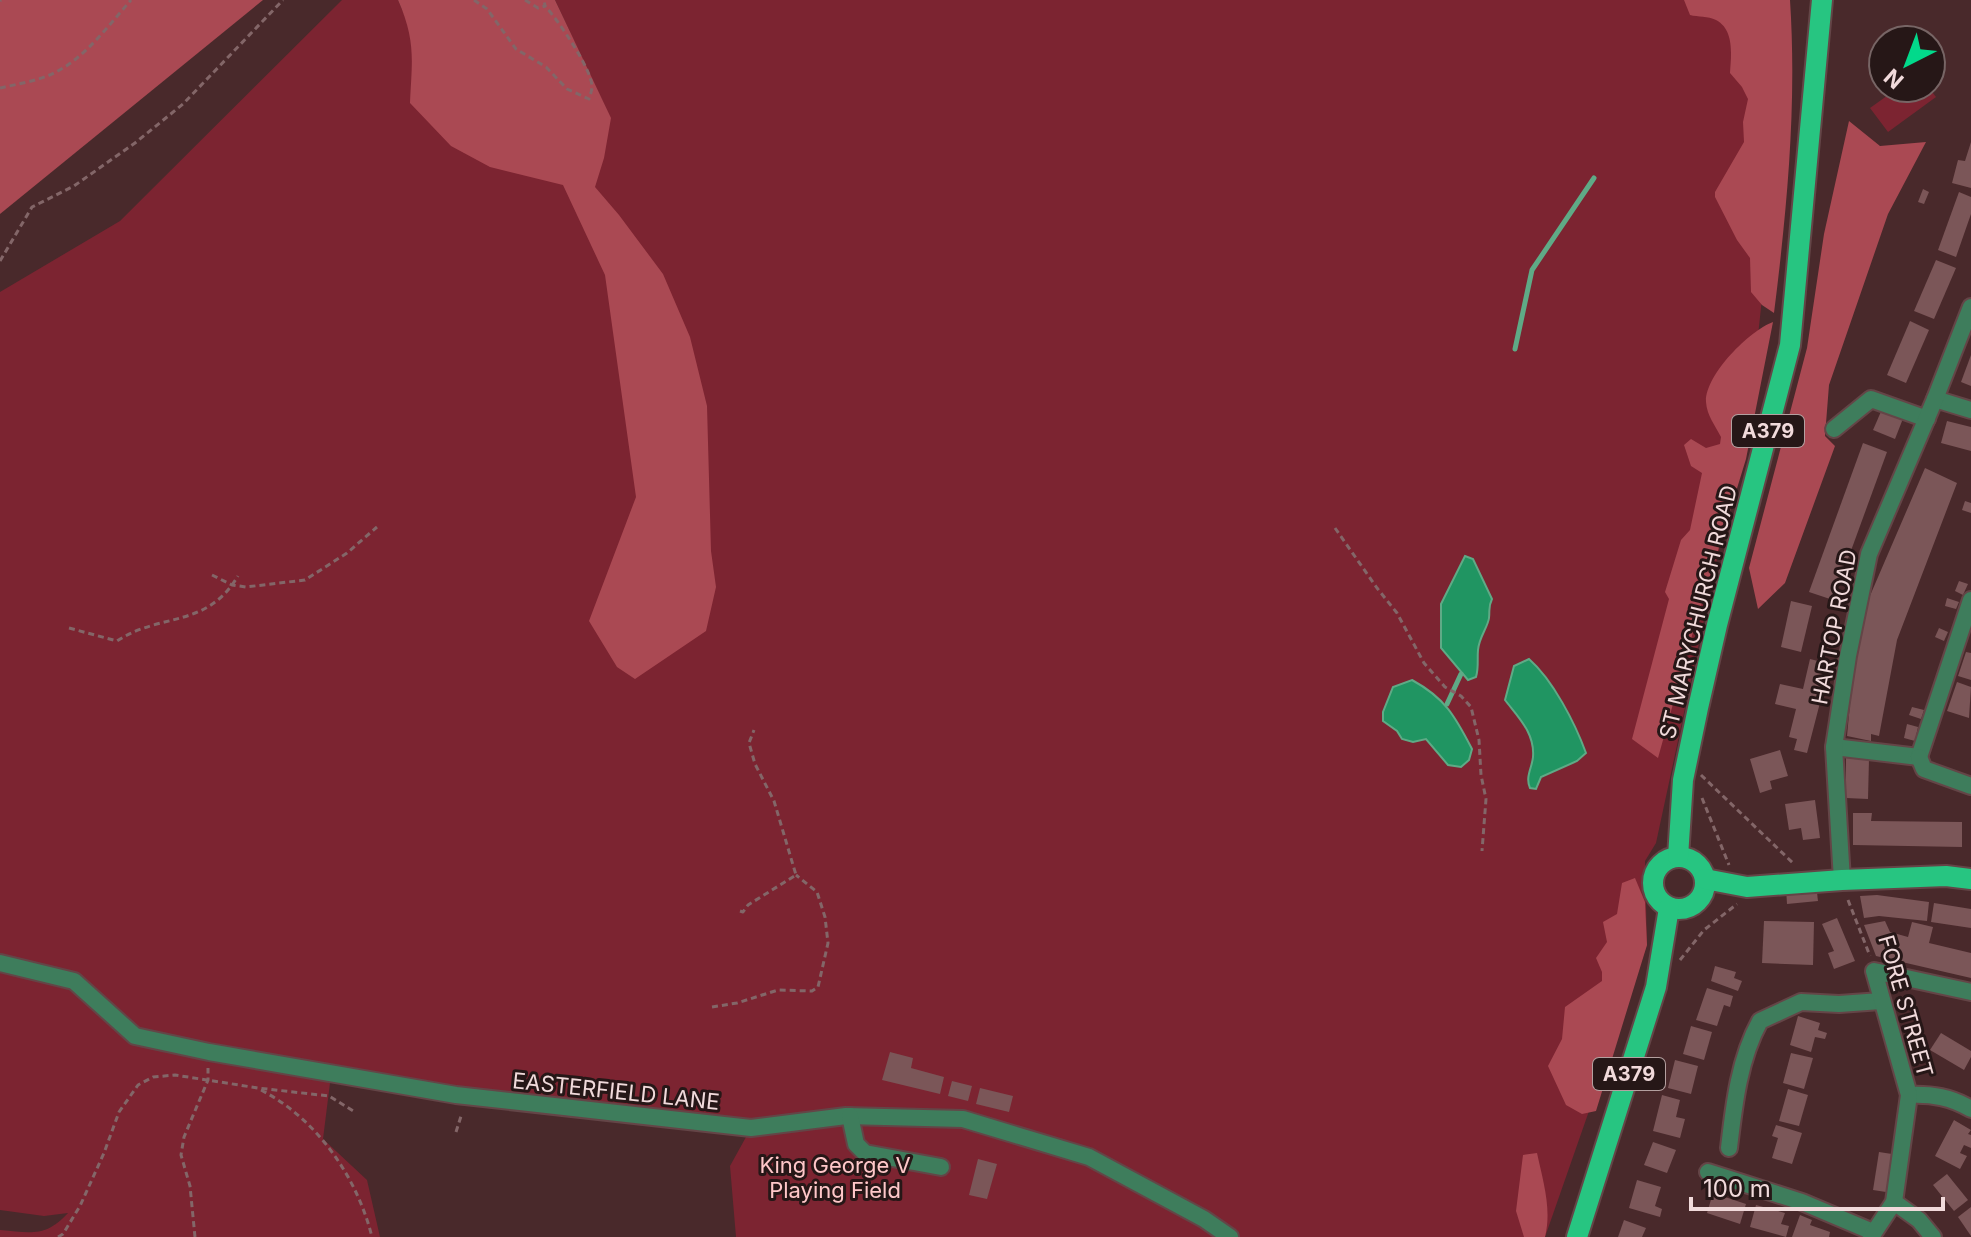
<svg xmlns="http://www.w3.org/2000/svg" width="1971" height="1237" viewBox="0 0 1971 1237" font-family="Inter,sans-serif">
<rect width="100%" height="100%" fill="#49292b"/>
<g fill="#7c2431">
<path d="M342,0H398L410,28L610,117L555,0H1782L1772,205L1751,401L1656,843L1645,861L1647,945L1545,1237H736L730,1166L751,1128L331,1075L323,1139L367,1180L380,1237H0V1230C32,1233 46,1237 68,1213L44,1216L0,1210V292L120,221Z"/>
<path d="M1898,88H1929L1936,97L1888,132L1870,108Z"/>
</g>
<g fill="#aa4953">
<path d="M0,0H263L0,214Z"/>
<path d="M398,0H555L611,118L604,158L595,187L619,215L663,274L690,337L707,406L711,551L716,587L706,631L635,679L617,667L589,621L636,497L605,275L563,185L490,167L451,146L410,103C412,60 416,41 398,0Z"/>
<path d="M1684,0H1790C1797,105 1787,209 1774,313L1762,305L1751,292L1750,258L1737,240L1715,197V192L1744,142L1743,122L1748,99L1742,87L1730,73C1731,56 1735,30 1716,20C1708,16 1698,17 1690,15Z"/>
<path d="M1849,121L1880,146L1926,142L1888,214L1829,385L1825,436L1835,446L1785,583L1758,609L1749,568L1807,348L1824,234Z"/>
<path d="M1773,322L1746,459L1693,632L1658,758L1632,739L1669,599L1665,592L1681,540L1690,530L1702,473L1691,466L1684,445L1691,439L1706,448L1720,444L1721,437C1715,425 1707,416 1706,402C1705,375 1749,331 1773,322Z"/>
<path d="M1635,878L1645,902L1647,945L1596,1111L1582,1114L1566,1105L1548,1066L1562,1039L1565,1007L1602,981V972L1596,958L1607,942L1603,922L1617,914L1622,883Z"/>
<path d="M1537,1153C1543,1181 1552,1209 1545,1237H1524L1516,1211L1523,1155Z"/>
</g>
<g fill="#209562" stroke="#5faa86" stroke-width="2">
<path d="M1465,556L1473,559L1492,599C1488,607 1490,609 1489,618C1488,627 1479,637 1478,650C1477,660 1479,667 1476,677L1468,680L1441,648V604Z"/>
<path d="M1529,659C1553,680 1575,723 1586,753L1577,761L1541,777L1536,789L1530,788C1525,777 1532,768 1533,757C1535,733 1518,717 1505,700L1514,666Z"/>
<path d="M1412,680C1445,698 1455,716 1472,749L1469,760L1461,767L1448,765L1426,739L1413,742L1402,739L1397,731L1383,721V712L1393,687Z"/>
</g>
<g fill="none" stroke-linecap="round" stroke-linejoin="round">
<g stroke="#5faa86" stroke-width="5">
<path d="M1515,349L1532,270L1594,178"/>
<path d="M1447,704L1461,674"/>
</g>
</g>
<g fill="#7b5658">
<path d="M1971,142V188L1952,183L1958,160L1965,161Z"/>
<path d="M1923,189L1929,192L1924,204L1918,202Z"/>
<path d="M1959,192L1971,197V214L1956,257L1938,250Z"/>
<path d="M1936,260L1956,268L1934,319L1914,311Z"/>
<path d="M1910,321L1929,330L1906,383L1887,375Z"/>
<path d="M1971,355V386L1961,382Z"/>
<path d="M1883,407L1904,416L1895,439L1873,430Z"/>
<path d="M1947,421L1971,427V451L1941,443Z"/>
<path d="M1863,443L1887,452L1833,600L1809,592Z"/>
<path d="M1925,468L1957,483L1897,640L1879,736L1871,734V741L1847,736L1854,660L1869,598Z"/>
<path d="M1965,501L1971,503V513L1962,510Z"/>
<path d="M1959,581L1968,584L1963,595L1955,591Z"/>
<path d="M1947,598L1959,602L1956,609L1945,606Z"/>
<path d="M1791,601L1812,606L1801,652L1781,647Z"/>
<path d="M1939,628L1948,632L1944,641L1935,637Z"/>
<path d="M1966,652L1971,653V680L1958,676Z"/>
<path d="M1810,659L1830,664L1807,753L1794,750L1797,739L1789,737L1796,709L1775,704L1780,684L1803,689Z"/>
<path d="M1957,682L1971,687L1969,718L1947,711Z"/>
<path d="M1912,707L1924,710L1921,719L1909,715Z"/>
<path d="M1907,724L1918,727L1915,741L1904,738Z"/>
<path d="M1780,750L1788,776L1770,781L1772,789L1760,793L1750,759Z"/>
<path d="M1846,758L1869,759L1868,799L1846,798Z"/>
<path d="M1815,800L1820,838L1803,840L1801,828L1789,830L1785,804Z"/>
<path d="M1853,813H1872L1871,821L1962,822V847L1853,845Z"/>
<path d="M1816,884L1818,901L1787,904L1786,887Z"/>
<path d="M1877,895L1929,902L1927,921L1879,916L1864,918L1860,896Z"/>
<path d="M1934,903L1971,909V928L1931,922Z"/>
<path d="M1837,918L1855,961L1834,969L1828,953L1834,951L1822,924Z"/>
<path d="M1764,921L1814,922L1813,965L1762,963Z"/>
<path d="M1885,921L1890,932L1908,937L1912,922L1933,927L1929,943L1971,953V978L1876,956L1864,925Z"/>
<path d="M1715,966L1736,972L1734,978L1742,981L1738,991L1711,981Z"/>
<path d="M1707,988L1733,996L1730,1007L1724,1005L1717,1026L1696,1020Z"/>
<path d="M1798,1016L1820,1023L1818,1030L1827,1033L1825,1039L1815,1037L1811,1052L1790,1045Z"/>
<path d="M1691,1026L1712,1032L1704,1060L1683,1054Z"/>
<path d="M1941,1033L1971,1051V1057L1964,1070L1930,1050Z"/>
<path d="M890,1052L913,1058L911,1068L944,1077L940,1094L882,1080Z"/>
<path d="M1791,1053L1813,1058L1804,1089L1783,1083Z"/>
<path d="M1675,1060L1698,1066L1691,1094L1668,1088Z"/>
<path d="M952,1081L972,1086L968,1101L948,1096Z"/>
<path d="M980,1088L1013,1096L1009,1112L976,1104Z"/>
<path d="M1788,1089L1808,1095L1799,1126L1779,1121Z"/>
<path d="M1662,1095L1680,1100L1676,1117L1685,1119L1680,1138L1653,1131Z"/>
<path d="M1954,1120L1971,1130L1968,1134L1971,1135V1148L1964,1145L1960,1153L1967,1156L1960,1169L1935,1156Z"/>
<path d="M1776,1125L1802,1133L1792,1164L1772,1158L1778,1138L1772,1136Z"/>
<path d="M1653,1142L1676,1150L1667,1173L1644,1165Z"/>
<path d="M1879,1152L1892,1154L1886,1192L1873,1190Z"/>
<path d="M978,1159L997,1164L987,1199L969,1195Z"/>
<path d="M1947,1174L1968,1200L1954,1211L1933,1185Z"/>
<path d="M1637,1180L1661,1187L1655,1206L1662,1209L1660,1217L1629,1208Z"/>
<path d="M1713,1193L1746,1204L1740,1224L1707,1213Z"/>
<path d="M1756,1205L1785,1213L1781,1224L1789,1226L1786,1237L1750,1227Z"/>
<path d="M1971,1207V1236L1958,1217Z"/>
<path d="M1800,1215L1812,1220L1810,1225L1830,1232L1829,1237H1792Z"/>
<path d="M1624,1220L1646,1228L1642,1237H1618Z"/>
</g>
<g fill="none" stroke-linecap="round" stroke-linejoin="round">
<defs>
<g id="minor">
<path d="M1935,399L1971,410"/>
<path d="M1834,429L1871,399L1927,419"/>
<path d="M1834,747L1919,757"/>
<path d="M1919,757L1971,600"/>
<path d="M1919,757L1924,769L1971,786"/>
<path d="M1842,880L1834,747L1848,656L1869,554L1935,399L1971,307"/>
<path d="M0,963L74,981L135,1036L209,1052L456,1095L751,1128L846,1116L963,1119L1089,1157L1204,1219L1230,1237"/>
<path d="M1909,1095C1932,1094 1951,1097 1971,1109"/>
<path d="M850,1116L856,1144L865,1153L941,1167"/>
<path d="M1729,1148C1734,1105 1739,1059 1760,1021L1801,1002L1839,1004L1881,1001"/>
<path d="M1708,1172L1802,1202L1873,1232"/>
<path d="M1894,1202L1919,1220L1933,1237"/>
<path d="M1871,1237L1894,1202L1909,1095L1874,971L1971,992"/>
</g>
<g id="major">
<circle cx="1679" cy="883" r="26"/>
<path d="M1678,857L1683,780L1698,708L1717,625L1790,345L1822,0"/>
<path d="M1705,879L1747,887L1842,880L1946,876L1971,879"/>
<path d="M1577,1237L1656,987L1669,908"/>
</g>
</defs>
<use href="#minor" stroke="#644547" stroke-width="20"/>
<use href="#major" stroke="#644547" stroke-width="24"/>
<g stroke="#836668" stroke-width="3" stroke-dasharray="6 4" stroke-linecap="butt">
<path d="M474,0L487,9L516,49L546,67L567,89L589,99C590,95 592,91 592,86C591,68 558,20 545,6"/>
<path d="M525,0L538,8L545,6L544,0"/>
<path d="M0,1L1,0"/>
<path d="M0,88C17,84 38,81 54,73C85,58 109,25 131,0"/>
<path d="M0,261L32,207L74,186L135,143L183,104L283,0"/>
<path d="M1335,528L1377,588L1397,613L1424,663L1445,687L1461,696L1471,707L1479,740L1481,775L1486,799L1482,851"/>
<path d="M212,575L232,585L246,587L305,580L347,553L377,527"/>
<path d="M69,628L117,641C161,612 206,629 238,576"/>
<path d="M1701,775L1794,864"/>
<path d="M1702,798L1729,865"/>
<path d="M1848,900L1870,956"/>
<path d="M740,911L743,912L748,905L796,875L774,801L755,764L749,743L754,730"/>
<path d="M1680,960L1704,930L1737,904"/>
<path d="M712,1007L737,1003L778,990L812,991L818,987L828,943L825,917L817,892L796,875"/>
<path d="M261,1090C317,1119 357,1177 372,1237"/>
<path d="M456,1132L462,1113"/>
<path d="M58,1237L63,1234L80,1206L104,1153L119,1112L138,1085L153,1077L175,1075L258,1088L329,1096L355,1112"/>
<path d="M195,1237L190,1186L181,1155L184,1137L208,1080V1068"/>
</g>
<use href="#minor" stroke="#3e7d5c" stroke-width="16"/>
<use href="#major" stroke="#27c581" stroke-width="20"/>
</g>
<g text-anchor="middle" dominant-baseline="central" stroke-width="6" stroke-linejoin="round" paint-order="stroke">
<g fill="#261717" stroke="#b4a0a0" stroke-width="2">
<rect x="1732" y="415" width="72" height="32" rx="6"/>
<rect x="1593" y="1058" width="72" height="32" rx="6"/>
</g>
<g font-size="20" font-weight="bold" fill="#f1dadb">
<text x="1768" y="431">A379</text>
<text x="1629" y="1074">A379</text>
</g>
<g font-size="22" fill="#f1dadb" stroke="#261717">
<text transform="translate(1698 612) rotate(-76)">ST MARYCHURCH ROAD</text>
<text transform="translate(1834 627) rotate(-79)">HARTOP ROAD</text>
<text transform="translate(1906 1006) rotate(74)">FORE STREET</text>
<text transform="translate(616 1091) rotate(6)">EASTERFIELD LANE</text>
</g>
<g font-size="22" fill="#ffc7c9" stroke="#261717">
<text x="835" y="1165">King George V<tspan x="835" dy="25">Playing Field</tspan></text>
</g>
</g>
<g transform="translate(1907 64) rotate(222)"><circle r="38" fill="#261717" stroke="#776565" stroke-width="2"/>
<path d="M0-6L14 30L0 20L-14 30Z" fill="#02d98b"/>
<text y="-12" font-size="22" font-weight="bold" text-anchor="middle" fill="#f1dadb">N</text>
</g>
<path d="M1691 1197v12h252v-12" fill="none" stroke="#f1dadb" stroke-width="4"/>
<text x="1703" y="1197" font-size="24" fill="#f1dadb" stroke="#261717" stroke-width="6" paint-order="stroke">100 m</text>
</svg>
